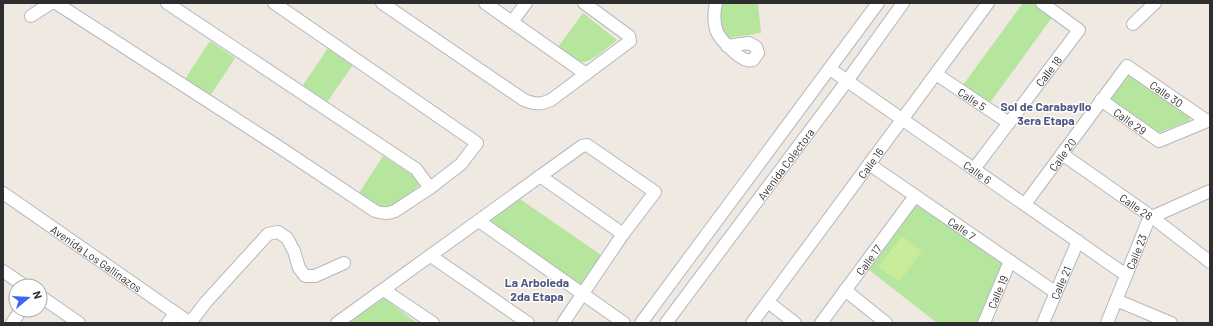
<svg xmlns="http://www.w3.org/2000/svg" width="1213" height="326" viewBox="0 0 1213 326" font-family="Barlow,sans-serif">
<rect width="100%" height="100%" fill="#efe9e1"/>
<g fill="#b6e59e">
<path d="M722,3H758L761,33L729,38C719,24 720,19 722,3Z"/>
<path d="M1023,3H1034L1053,16L989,104L963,85Z"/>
<path d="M583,13L617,40C609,46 593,62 582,62C573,62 564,53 558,47Z"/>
<path d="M210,41L235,58L210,96L185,79Z"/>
<path d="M328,48L353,65L327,102L303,85Z"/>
<path d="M1130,74L1190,116L1189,121L1158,133L1110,100Z"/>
<path d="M383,156L412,175L420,185C411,193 392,211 380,206C373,203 366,198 359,193Z"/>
<path d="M520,199L601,255L579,286L488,222Z"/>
<path d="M916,205L1003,262L977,323H937L868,269Z"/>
<path d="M384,298L417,323H347Z"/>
</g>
<path fill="#c9ec9a" d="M902,236L922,251L899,282L879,267Z"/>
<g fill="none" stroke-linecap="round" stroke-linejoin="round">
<defs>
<g id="minor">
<path d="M56,3L279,147L375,211C383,214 388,214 395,211L430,188L461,164L477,143L274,3"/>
<path d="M167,3L416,169L430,188"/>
<path d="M382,3L524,100C534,104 540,105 551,100L630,41L629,36L584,3"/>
<path d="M485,3L586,74"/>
<path d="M716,3C714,12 713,22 717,32C720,39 739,59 747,60C749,61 750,60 753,60L758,53L756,47L749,43L727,46"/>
<path d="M31,16L51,3"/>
<path d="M512,22L526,3"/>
<path d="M1133,24L1155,3"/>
<path id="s1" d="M830,69L1126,275"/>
<path id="s2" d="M936,74L1009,123"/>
<path id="s3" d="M1101,100L1159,141L1210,120"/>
<path id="s4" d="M1062,154L1152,217L1210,262"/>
<path id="s5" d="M869,164L1055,292"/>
<path id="s6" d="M974,169L1079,30L1042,3"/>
<path d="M540,176L623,234"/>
<path id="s7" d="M3,193L190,323"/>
<path id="s8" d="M1025,204L1127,66L1207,121"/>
<path d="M479,221L624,323"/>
<path d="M431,256L528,323"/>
<path d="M3,271L25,286"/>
<path d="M384,290L433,323"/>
<path d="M845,290L886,323"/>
<path d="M40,296L79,323"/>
<path d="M1116,300L1171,323"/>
<path d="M768,302L795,323"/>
<path d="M12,323L21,310"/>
<path d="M168,323L176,313"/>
<path d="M190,323L206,302L268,234L278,232L287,238L294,251L299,268L305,276H315L344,263"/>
<path d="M337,323L582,146L587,145L655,192L623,234L563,323"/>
<path d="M641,323L878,3"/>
<path id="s9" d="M666,323L847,81L903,3"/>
<path id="s10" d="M752,323L988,3"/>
<path id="s11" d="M821,323L915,196"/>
<path id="s12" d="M984,323L1010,261"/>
<path id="s13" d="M1043,323L1078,241"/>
<path id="s14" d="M1107,323L1148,221L1152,217L1210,191"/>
</g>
</defs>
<use href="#minor" stroke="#b4b7c1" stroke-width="14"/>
<use href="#minor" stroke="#fff" stroke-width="12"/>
</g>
<g text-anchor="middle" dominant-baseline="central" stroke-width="3" stroke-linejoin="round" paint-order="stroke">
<g font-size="11" fill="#2e2e2e" stroke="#fff">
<text stroke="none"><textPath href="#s6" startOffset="123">Calle 18</textPath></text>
<text stroke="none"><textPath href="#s8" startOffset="220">Calle 30</textPath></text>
<text stroke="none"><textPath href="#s2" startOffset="44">Calle 5</textPath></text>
<text stroke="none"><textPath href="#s3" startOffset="36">Calle 29</textPath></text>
<text stroke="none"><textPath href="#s8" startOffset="62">Calle 20</textPath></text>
<text stroke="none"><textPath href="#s9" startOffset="199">Avenida Colectora</textPath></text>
<text stroke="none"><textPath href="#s10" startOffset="199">Calle 16</textPath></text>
<text stroke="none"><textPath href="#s1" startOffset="180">Calle 6</textPath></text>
<text stroke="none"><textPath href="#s4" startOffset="91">Calle 28</textPath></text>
<text stroke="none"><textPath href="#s5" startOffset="113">Calle 7</textPath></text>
<text stroke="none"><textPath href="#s14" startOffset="77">Calle 23</textPath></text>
<text stroke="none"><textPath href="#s7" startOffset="114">Avenida Los Gallinazos</textPath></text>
<text stroke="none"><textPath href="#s11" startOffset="79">Calle 17</textPath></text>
<text stroke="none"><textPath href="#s13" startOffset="44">Calle 21</textPath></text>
<text stroke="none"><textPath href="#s12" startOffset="34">Calle 19</textPath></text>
</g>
<g font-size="12" font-weight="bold" fill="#4d5680" stroke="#fff">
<text x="1046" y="106">Sol de Carabayllo<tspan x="1046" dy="14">3era Etapa</tspan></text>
<text x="537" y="282">La Arboleda<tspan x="537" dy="14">2da Etapa</tspan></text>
</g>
</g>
<rect width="1213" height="326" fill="none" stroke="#2e2e2e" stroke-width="8"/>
<g transform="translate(28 298) rotate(72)"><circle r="19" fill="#ffffff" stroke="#ababab"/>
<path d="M0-3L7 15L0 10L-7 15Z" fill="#4264fb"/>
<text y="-6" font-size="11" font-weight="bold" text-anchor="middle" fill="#2e2e2e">N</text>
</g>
</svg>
